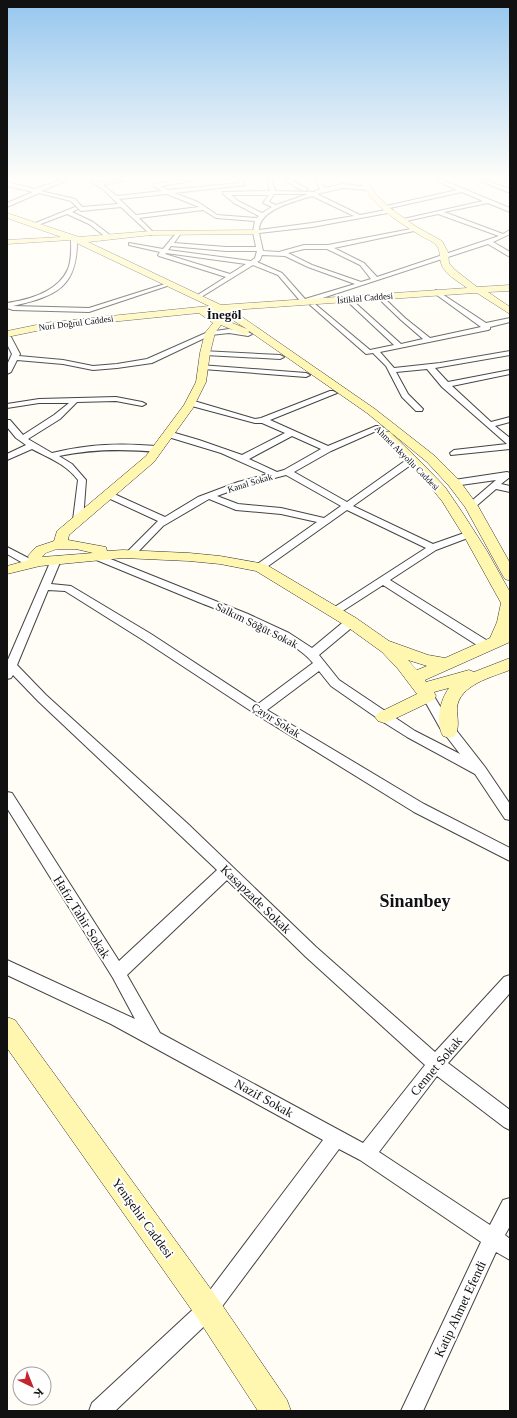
<svg xmlns="http://www.w3.org/2000/svg" width="517" height="1418" viewBox="0 0 517 1418" font-family="'Times New Roman',serif">
<rect width="100%" height="100%" fill="#fffdf5"/>
<g fill="none" stroke-linecap="round" stroke-linejoin="round">
<defs>
<g id="street">
<path d="M61,180H68L41,191L75,199L82,207L118,204L104,190L89,180H95L99,182L125,180L103,185L117,196L162,191L154,186V184L181,180H195L161,186L168,190L239,183L237,180H242L245,185L174,193L198,202L217,215L257,218L259,216L234,203L223,194V192L270,191L267,180H272L275,191L314,192L320,189L316,180H321L325,188L343,184L370,187V189L368,190L343,188L317,194L360,215L391,209L393,210V212L312,227L259,233L263,251L279,252L304,245H328L416,228V230L414,231L334,248L364,263L377,277L499,236L438,214L402,222L399,220L483,201L462,192L385,209L382,207L457,190L436,180H442L510,208V212L488,203L444,212L503,234L510,230V234L493,242L510,252V257L488,244L304,304L302,303L278,275L253,265L198,299L195,297L196,296L226,277L159,256L158,255L160,252L129,245V243L163,249L178,231L181,233L174,243L226,247H256L253,232L255,221L216,218L203,210L139,218L154,233L151,235L121,207L81,211L71,201L39,193L7,207V203L33,192L7,186V182L35,189ZM167,194L199,207L136,215L119,199ZM274,194H308L276,205L269,202ZM231,195H269L263,203L272,207L262,213L238,201ZM312,196L354,216L312,223L259,230C259,209 297,201 312,196ZM171,246L226,251H257L255,258L251,261L168,250ZM304,249H327L360,265L371,279L361,282L312,265L288,253ZM166,253L246,264L230,274L165,254ZM262,255L285,256L308,267L355,284L305,299L282,273L257,262L260,260Z"/>
<path d="M285,180H291L308,189L305,191L297,188Z"/>
<path d="M478,180H485L510,189V193Z"/>
<path d="M75,207L78,209L72,212L93,222L111,236V238H107L89,224L67,214L38,225L33,224Z"/>
<path d="M74,236L77,238C78,287 57,296 13,306L89,308L168,283L173,284L89,312L13,310L7,308V303C28,300 58,292 68,269C72,259 71,249 71,238Z"/>
<path d="M436,290L486,323L510,318V322L490,327V329L488,330L380,352L394,368L440,363L510,351V355L435,368L448,382L510,370V374L452,386L491,422L510,417V422L495,426L510,438V449L451,455L450,453L454,450L507,444L442,387L427,369L396,372L408,394L423,409L422,411H416L402,397L386,366L373,353L366,354L310,305L315,304L370,350L394,345L347,301V299H351L401,344L423,339L401,320L378,298V296H382L405,318L430,338L481,327L434,293L433,292Z"/>
<path d="M229,329L248,332L252,334L248,336L229,333L211,335L152,363L117,368L93,370L63,364L17,360L11,372L7,374V365L12,354L7,344V335L11,337L20,354L19,356L63,360L93,366L117,364L147,359L208,332Z"/>
<path d="M202,351L280,355L284,357L280,359L205,355H202Z"/>
<path d="M200,365L306,373L310,375L306,377L203,369H200Z"/>
<path d="M330,391H333L337,393L270,420L328,446L376,426H382L383,428L331,451L294,472L347,502L409,458H415L416,460L415,462L353,506L433,544L467,532H473L475,534L473,536L436,550L390,580L491,643L493,646L491,649H483L383,585L338,614H330L329,612L330,610L426,548L347,510L264,569H256L255,567L256,565L317,522L281,514L236,510L209,499L163,526L134,556H126L125,554L158,521L106,497L104,495L106,493H112L165,517L198,497L238,482L268,474L221,453L165,436L164,434L165,432L168,431L199,440L242,455L285,433L262,423H255L188,405V401H194L255,419L261,418ZM292,436L321,449L284,470L277,472L249,459ZM286,475L341,506L324,518L281,508L238,504L217,496L244,486Z"/>
<path d="M116,397L142,402L146,404L142,406L116,401L77,402L60,419L28,439L52,453C89,444 119,443 157,446L161,449L157,452C123,449 93,449 59,456L72,464L86,480L83,520L78,523L75,522L73,520L78,480C66,464 49,458 32,449L7,460V454L26,445L16,438L7,427V420H10L23,435L54,415L69,403H39L7,408V404L39,399Z"/>
<path d="M507,472L510,473V477L501,484L510,486V492L496,489L474,508H468L466,506L468,504L496,480L454,486L450,483L454,480Z"/>
<path d="M7,547L36,562L37,564L32,567L28,566L7,554Z"/>
<path d="M98,554L248,614L289,633L312,648L347,619H355L356,622L355,625L319,655L339,680L415,731L460,754L440,728L422,696L424,693L428,692L432,693L449,721L485,767L510,804V820L505,819L475,774L407,737L380,720L331,686L319,671L267,710L424,804L510,848V861L414,812L254,713L143,640L65,591L48,590L17,665L46,695L188,824L316,947L435,1052L504,977L510,975V993L448,1063L510,1110V1130L504,1127L437,1076L379,1152L490,1225L503,1200L510,1198V1226L505,1235L510,1239V1260L496,1252L423,1411H401L481,1242L360,1160L339,1149L215,1316L115,1411H89L92,1403L201,1302L323,1140L111,1024L7,975V960L135,1019L113,978L7,808V792L12,793L119,961L217,870L38,701L13,675L11,678L7,679V662L52,558L56,557L61,560L51,584L71,586L151,634L258,704L313,663C292,637 228,614 196,601C162,587 128,573 94,559L93,557ZM227,880L306,957L425,1065L363,1143L160,1033L127,975Z"/>
</g>
<g id="secondary">
<path d="M360,180H367L375,193L390,208L415,226L442,241L448,252L449,263L454,269L477,287L510,285V291L488,292L510,307V314L477,293H474L232,310L375,409L435,456L459,480L478,506L510,563V581L505,579L503,576L465,507L449,486L427,462L367,413L249,331L248,334L245,335L221,325L215,333L210,353L206,382L193,408L154,462L69,535L68,540L106,547L107,551L123,550L189,553L220,556L265,564L356,618L389,641L428,655L445,658L490,638L497,622L501,603L465,538L442,501L421,476L380,435L382,432H390L422,463L445,487L462,512L487,551L510,592V642L425,680L426,682L469,670L474,672L510,658V670C492,677 459,685 457,708C457,717 460,727 455,736L449,738L443,736C435,722 440,700 449,688L434,692L436,696L434,700L390,721L384,723L378,721L375,717L378,713L417,694L398,669L382,652L346,626L256,571L220,564L189,561L123,558L40,566L7,574V566L29,560L28,556L36,547L54,541L57,531L146,456L184,405L196,382L200,353L205,333L213,323L199,313L51,328L7,337V331L51,322L209,306L70,240L7,244V240L61,237L7,218V213L79,237L151,231L259,230V234H256L151,235L88,242L221,305L467,288C459,282 443,273 441,263C439,257 441,250 436,245C432,240 423,238 418,234C395,220 371,204 360,180ZM218,311L247,329C234,323 221,320 210,312ZM57,549H76L93,553L42,557L46,553ZM408,660L427,666L417,670Z"/>
<path d="M7,1017L15,1020L218,1299L287,1400L291,1411H258L198,1319L7,1048Z"/>
</g>
</defs>
<use href="#street" stroke="#444" stroke-width="2"/>
<use href="#secondary" stroke="#333" stroke-width="1"/>
<use href="#street" fill="#fff" fill-rule="evenodd"/>
<use href="#secondary" fill="#fff6b0" fill-rule="evenodd"/>
</g>
<linearGradient id="sky" x2="0" y2="1"><stop stop-color="#95c6ee"/><stop offset="0.47" stop-color="#fffefa"/><stop offset="1" stop-color="#fffefa" stop-opacity="0"/></linearGradient>
<rect width="517" height="379" fill="url(#sky)"/>
<g text-anchor="middle" dominant-baseline="central" stroke-width="4" stroke-linejoin="round" paint-order="stroke">
<g font-size="9" fill="#111" stroke="#fff">
<text transform="translate(365 298) rotate(-5)">İstiklal Caddesi</text>
<text transform="translate(76 323) rotate(-7)">Nuri Doğrul Caddesi</text>
<text transform="translate(407 458) rotate(45)">Ahmet Akyollu Caddesi</text>
<text transform="translate(250 483) rotate(-17)">Kanal Sokak</text>
</g>
<g font-size="11" fill="#111" stroke="#fff">
<text transform="translate(257 625) rotate(26)">Salkım Söğüt Sokak</text>
<text transform="translate(276 720) rotate(32)">Çayır Sokak</text>
</g>
<g font-size="13" font-weight="bold" fill="#111" stroke="#fff">
<text x="224" y="314">İnegöl</text>
</g>
<g font-size="13" fill="#111" stroke="#fff">
<text transform="translate(256 899) rotate(44)">Kasapzade Sokak</text>
<text transform="translate(82 917) rotate(58)">Hafız Tahir Sokak</text>
<text transform="translate(436 1066) rotate(-50)">Cennet Sokak</text>
<text transform="translate(264 1098) rotate(29)">Nazif Sokak</text>
<text transform="translate(143 1218) rotate(54)">Yenişehir Caddesi</text>
<text transform="translate(460 1309) rotate(-65)">Katip Ahmet Efendi</text>
</g>
<g font-size="18" font-weight="bold" fill="#111" stroke="#fff">
<text x="415" y="901">Sinanbey</text>
</g>
</g>
<rect width="517" height="1418" fill="none" stroke="#111111" stroke-width="16"/>
<g transform="translate(32 1386) rotate(137)"><circle r="19" fill="#ffffff" stroke="#a0a0a0"/>
<path d="M0-3L7 15L0 10L-7 15Z" fill="#c4262e"/>
<text y="-6" font-size="11" font-weight="bold" text-anchor="middle" fill="#111111">K</text>
</g>
</svg>
